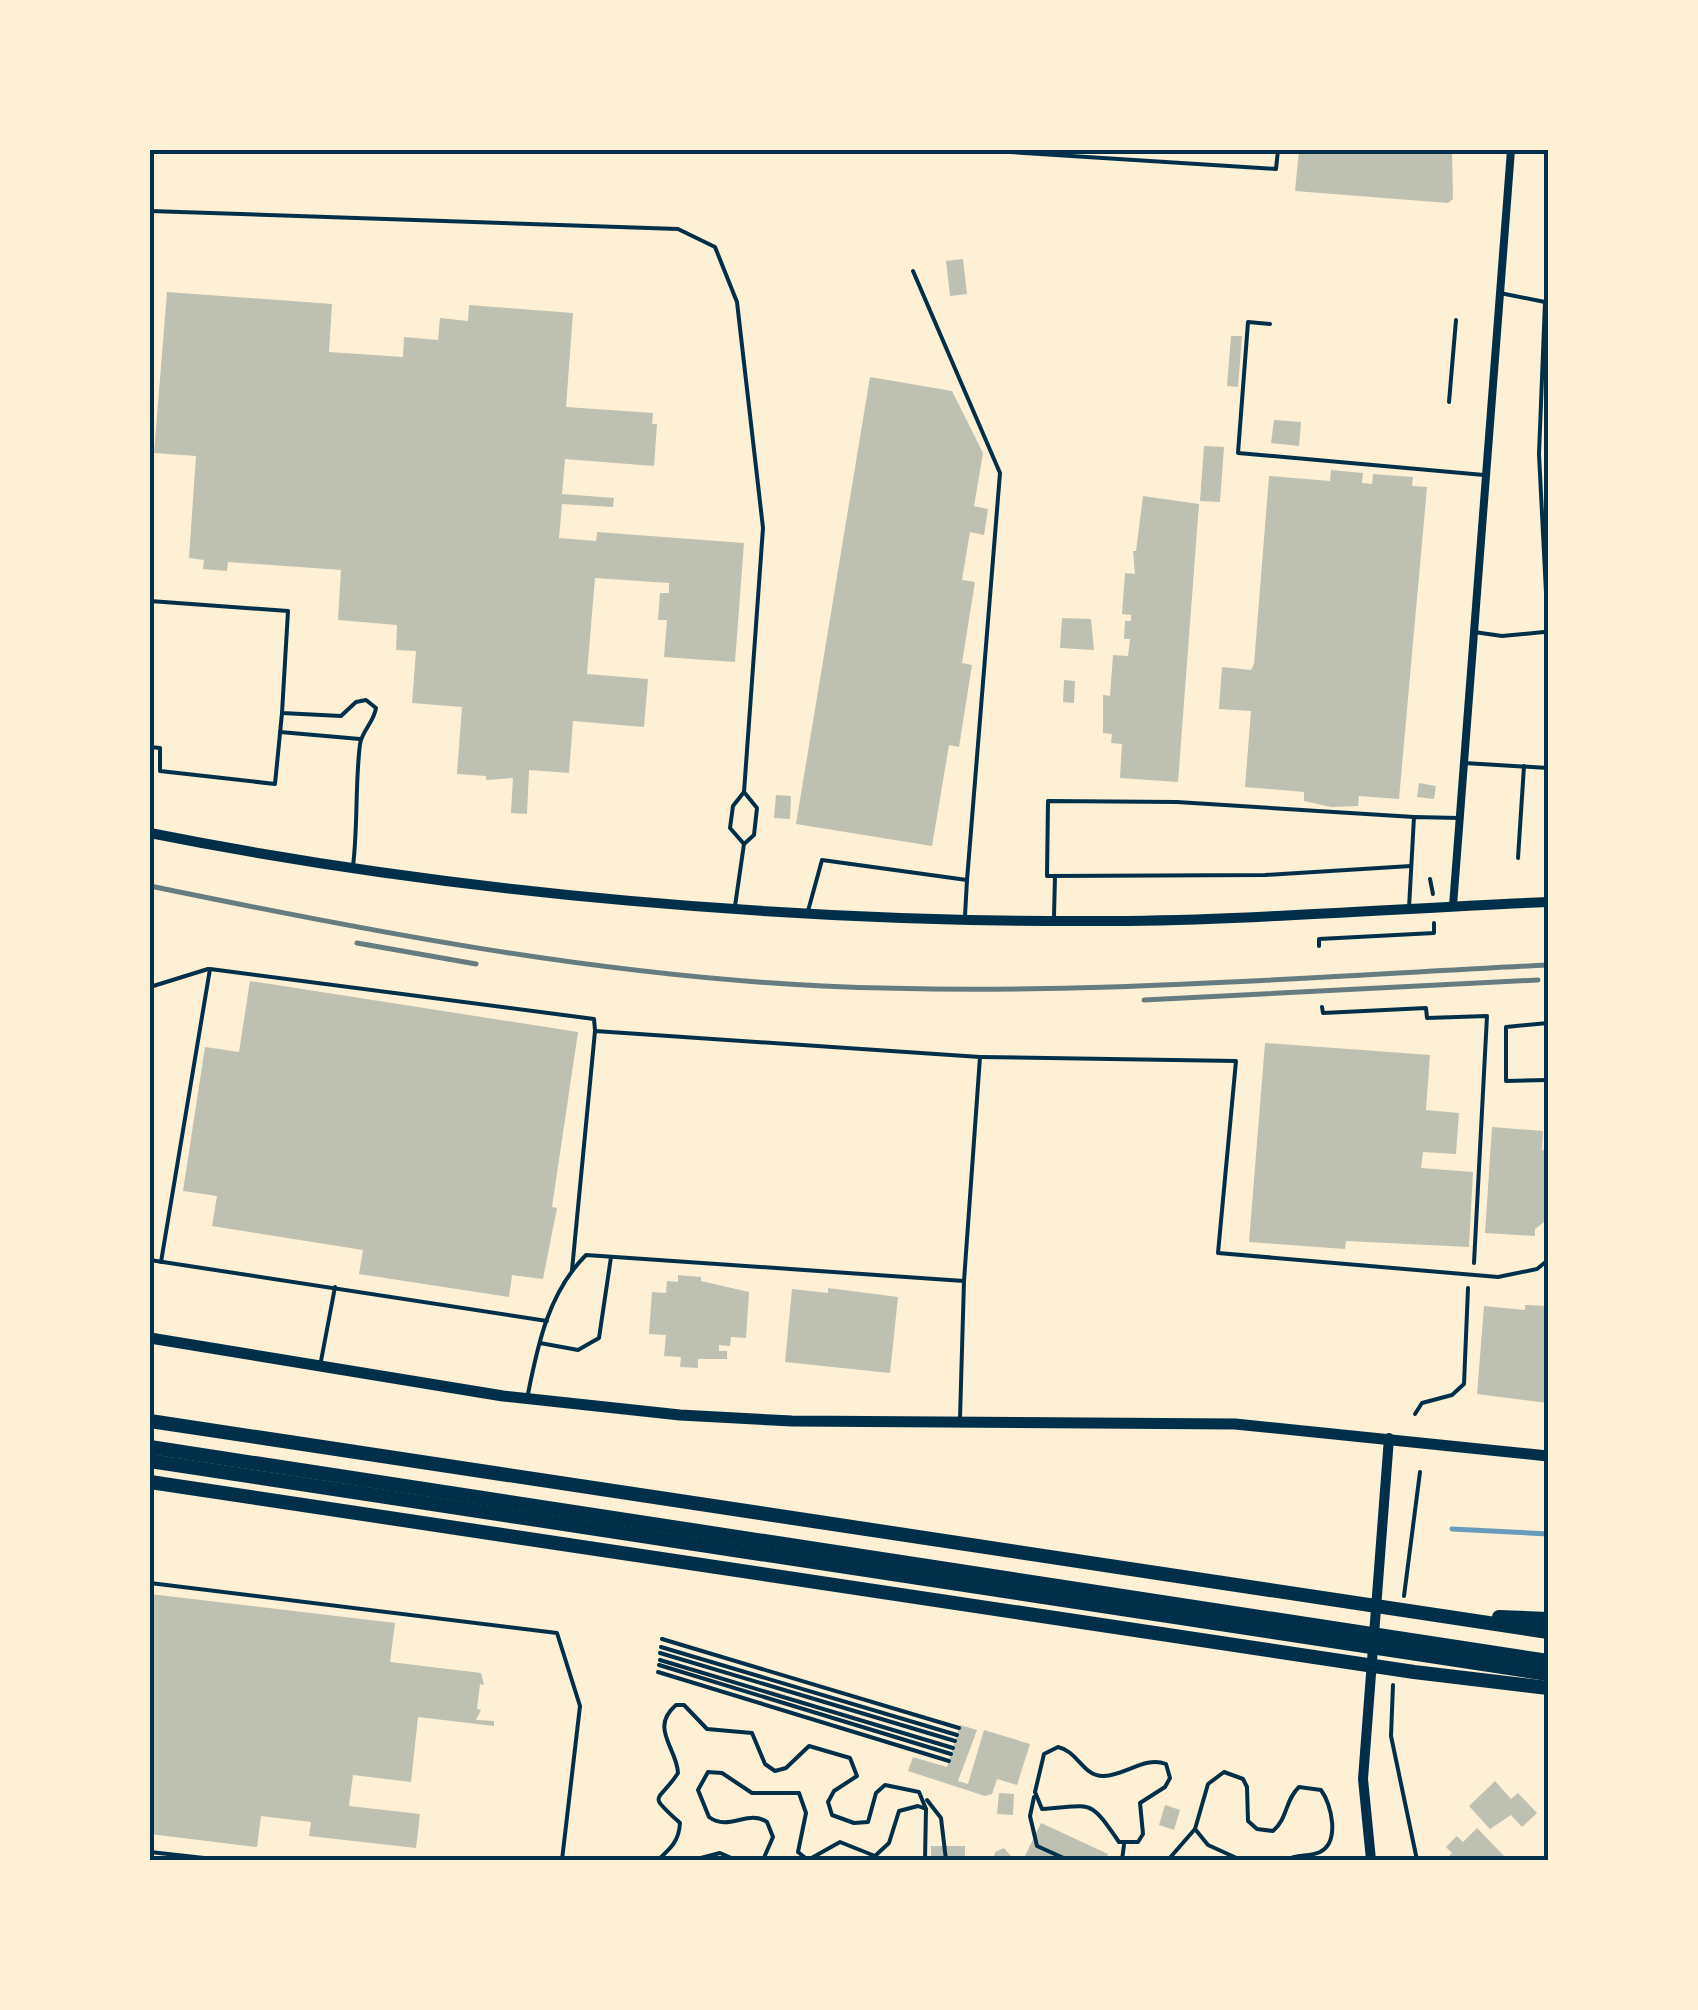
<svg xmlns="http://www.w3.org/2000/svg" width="1698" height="2010" viewBox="0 0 1698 2010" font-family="Signika,sans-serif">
<rect width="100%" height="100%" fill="#fdf0d5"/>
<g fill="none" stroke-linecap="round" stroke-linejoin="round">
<path stroke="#669bbc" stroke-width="5" d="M1452,1529L1548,1534"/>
</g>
<g fill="#bec0b2">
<path d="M1299,150H1452L1453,199L1448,203L1295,191Z"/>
<path d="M963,259L967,294L950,296L946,261Z"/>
<path d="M167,292L332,304L329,352L403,357L404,337L438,340L440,318L468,321L469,305L573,313L566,407L653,413L652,424H657L654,466L565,459L562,494L614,498L613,507L562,504L559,538L596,541L597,532L744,543L735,662L664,657L667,620H658L660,593H669V583L595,578L587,674L648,679L644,727L573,721L569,773L529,770L527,814L511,813L513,778L486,780V776L457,774L462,707L412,703L416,651L396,650L397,625L338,620L341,570L228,562L227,571L203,569L204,560L189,558L196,456L154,453Z"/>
<path d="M1231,336H1242L1238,387L1227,386Z"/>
<path d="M870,377L952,391L983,453L974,506L988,509L984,535L970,532L962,580L975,582L962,663L972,665L959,747L949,745L932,846L796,824Z"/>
<path d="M1274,420L1301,422L1299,446L1271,443Z"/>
<path d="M1204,446L1224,447L1220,502L1200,501Z"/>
<path d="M1331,470L1363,473L1362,483L1372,484L1373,474L1413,477L1412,486L1427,487L1399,799L1359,796L1358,806L1331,807L1304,801V792L1245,787L1251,711L1219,709L1222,667L1251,670L1254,664L1269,476L1330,481Z"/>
<path d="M1143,496L1199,504L1178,782L1120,778L1122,744L1111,743L1112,734L1103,733V695L1110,696L1113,655L1128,656L1130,639H1124L1125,621H1131V615L1122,614L1125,573L1135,574L1133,551H1136Z"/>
<path d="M1062,618L1091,619L1094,650L1060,648Z"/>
<path d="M1064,680L1075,681L1074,703L1063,702Z"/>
<path d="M1419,783L1436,786L1434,799L1417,797Z"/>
<path d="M776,795L791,796L790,819L774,818Z"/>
<path d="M250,981L578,1032L552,1207L557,1208L543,1279L512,1275L509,1297L359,1274L363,1250L212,1226L217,1196L183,1191L205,1047L239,1052Z"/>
<path d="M1265,1043L1430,1055L1426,1110L1459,1113L1456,1154L1423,1152L1421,1168L1473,1172L1469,1247L1346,1241L1345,1249L1249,1242Z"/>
<path d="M1492,1127L1543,1131L1542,1151L1548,1146V1219L1535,1229V1236L1485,1233Z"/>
<path d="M678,1275L701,1277V1281L749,1292L746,1338L731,1337L730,1346L719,1345V1351H727V1359H698V1368L680,1367L681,1357L664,1356L666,1335L649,1334L652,1292L666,1293L667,1281L678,1282Z"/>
<path d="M828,1288L898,1297L890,1373L785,1362L792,1289L828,1293Z"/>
<path d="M1525,1305L1548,1306V1403L1477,1394L1484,1306L1525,1310Z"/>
<path d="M150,1594L395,1623L390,1662L481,1673L484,1685L480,1684L477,1709L481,1710L476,1720L494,1721V1726L418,1717L411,1782L353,1775L349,1806L420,1814L416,1848L309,1836L311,1822L261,1816L257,1847L150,1834Z"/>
<path d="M960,1725L977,1730L958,1781L968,1784L984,1730L1030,1744L1017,1785L997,1779L992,1794L985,1796L908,1771L913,1757L947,1767Z"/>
<path d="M1495,1781L1511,1799L1518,1793L1537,1813L1522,1827L1511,1815L1490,1829L1469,1806Z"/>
<path d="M999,1793L1014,1794L1013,1815L997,1814Z"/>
<path d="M1165,1805L1180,1810L1174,1830L1159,1825Z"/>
<path d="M1041,1823L1108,1854L1105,1860L1024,1858Z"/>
<path d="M1477,1828L1504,1856L1500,1860H1445L1452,1853L1446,1847L1457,1836L1463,1842Z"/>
<rect x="931" y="1846" width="34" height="14"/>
<path d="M1004,1848L1014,1860H993L995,1852Z"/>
</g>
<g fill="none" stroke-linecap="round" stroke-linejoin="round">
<g stroke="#003049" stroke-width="4">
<path d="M1430,879L1433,894"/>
<path d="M1319,946V939L1434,933V923"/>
<path d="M1322,1007L1323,1013L1426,1008L1427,1018L1487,1016L1474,1263"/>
<path d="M1415,1414L1422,1403L1452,1395L1464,1384L1468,1288"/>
<path d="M1404,1596L1420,1472"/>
<path d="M662,1639L959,1728"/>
<path d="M661,1647L957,1735"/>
<path d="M660,1653L955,1741"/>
<path d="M660,1660L953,1748"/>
<path d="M659,1665L951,1754"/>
<path d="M658,1672L949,1761"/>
<path d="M1393,1685L1391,1736L1417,1860"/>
<path d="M1058,1747C1078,1751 1083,1777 1104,1776C1126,1775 1145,1756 1166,1764L1170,1778L1165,1787L1140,1803L1143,1834L1138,1842H1119C1088,1797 1093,1806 1042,1809L1035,1792L1044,1754Z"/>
<path d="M1034,1797L1030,1816L1037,1846L1068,1860"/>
<path d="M927,1800L941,1818L946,1860"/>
<path d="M658,1860C671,1848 679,1841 680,1823C646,1792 658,1804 678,1773C677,1748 649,1728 676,1705H684L707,1729L752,1733L765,1764L775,1771L786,1768L809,1746L850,1758L857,1776L834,1791L828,1802L832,1815L854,1823L868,1822L876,1793L885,1785L919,1792L926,1809L925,1860"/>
<path d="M693,1860L720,1853L736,1860"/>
<path d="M763,1860L773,1837L767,1822C748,1809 729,1832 709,1817L698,1790L708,1772L722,1773L752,1793H799L806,1813L798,1852L808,1860L840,1842L875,1856L889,1843L899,1811L918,1806L926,1809"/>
<path d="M1122,1860L1124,1845"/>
<path d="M1168,1860L1195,1829"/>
<path d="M1241,1860L1208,1845L1195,1829L1208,1784L1224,1772L1243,1779L1247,1787L1248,1821L1257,1829L1273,1831C1288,1818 1285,1800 1299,1787L1321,1790C1332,1805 1340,1842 1320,1852C1309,1857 1297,1854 1286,1860"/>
</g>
<g stroke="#003049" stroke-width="4">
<path d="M977,150L1276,169L1278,150"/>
<path d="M150,211L678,229L715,247L737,302L763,528L744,792"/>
<path d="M913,271L1000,473L967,880"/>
<path d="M1500,293L1545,302L1539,454L1548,632"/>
<path d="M1270,324L1248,322L1238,453L1484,475"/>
<path d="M1449,402L1456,320"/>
<path d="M150,601L288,611L282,713L341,716L356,702L366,700L376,708C374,722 362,731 360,744C355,784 358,826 353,866"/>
<path d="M1474,632L1502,636L1544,632"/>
<path d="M280,732L360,739"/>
<path d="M150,747L160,748V771L275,784L282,713"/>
<path d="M1464,763L1548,768"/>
<path d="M1518,858L1524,766"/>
<path d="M1411,866L1265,875L1047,876L1048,801L1177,802L1414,817"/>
<path d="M735,906L744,844L754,835L757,808L744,792L733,806L730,828L744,844"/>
<path d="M1409,908L1414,817L1459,818"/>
<path d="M808,911L822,860L967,880L965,916"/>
<path d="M1054,916L1055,876"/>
<path d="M150,987L208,969"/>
<path d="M1548,1023L1506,1027V1081L1548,1080"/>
<path d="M980,1057L1236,1061L1218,1253L1498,1277L1537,1269L1548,1260"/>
<path d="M150,1260L547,1321"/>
<path d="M161,1262L210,969L594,1019L595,1030"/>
<path d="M572,1270L595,1031L980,1057L964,1281"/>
<path d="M540,1343L578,1350L599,1338L611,1257"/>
<path d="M321,1361L335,1287"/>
<path d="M528,1394C538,1343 549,1292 586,1255L964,1281L960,1418"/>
<path d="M150,1583L557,1633L580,1706L562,1860"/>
<path d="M150,1852L222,1860"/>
</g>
<g stroke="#003049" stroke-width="8">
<path d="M1453,906L1511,150"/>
<path d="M150,1016V1057"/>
</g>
<g stroke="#003049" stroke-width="10">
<path d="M150,833C456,894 798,923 1111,921C1256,920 1403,908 1548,902"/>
<path d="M1371,1860L1363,1779L1389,1438"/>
</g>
<path stroke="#003049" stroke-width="11" d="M150,1338L503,1396L680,1415L792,1421L1235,1424L1548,1456"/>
<g stroke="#003049" stroke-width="14">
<path d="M150,1421L1548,1632"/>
<path d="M150,1447L1548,1661"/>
<path d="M150,1461L1548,1674"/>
<path d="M150,1482L1414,1672L1548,1688"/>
<path d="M1499,1617L1548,1619"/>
</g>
<g stroke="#657d81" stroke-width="5">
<path d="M150,886C373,932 595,975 823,986C1065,997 1306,977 1548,965"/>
<path d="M357,943L476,964"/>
<path d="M1144,1000L1538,980"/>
</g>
</g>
<rect width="1698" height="2010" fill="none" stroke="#fdf0d5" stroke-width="305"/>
<rect x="152" y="152" width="1394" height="1706" fill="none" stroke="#003049" stroke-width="4"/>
</svg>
